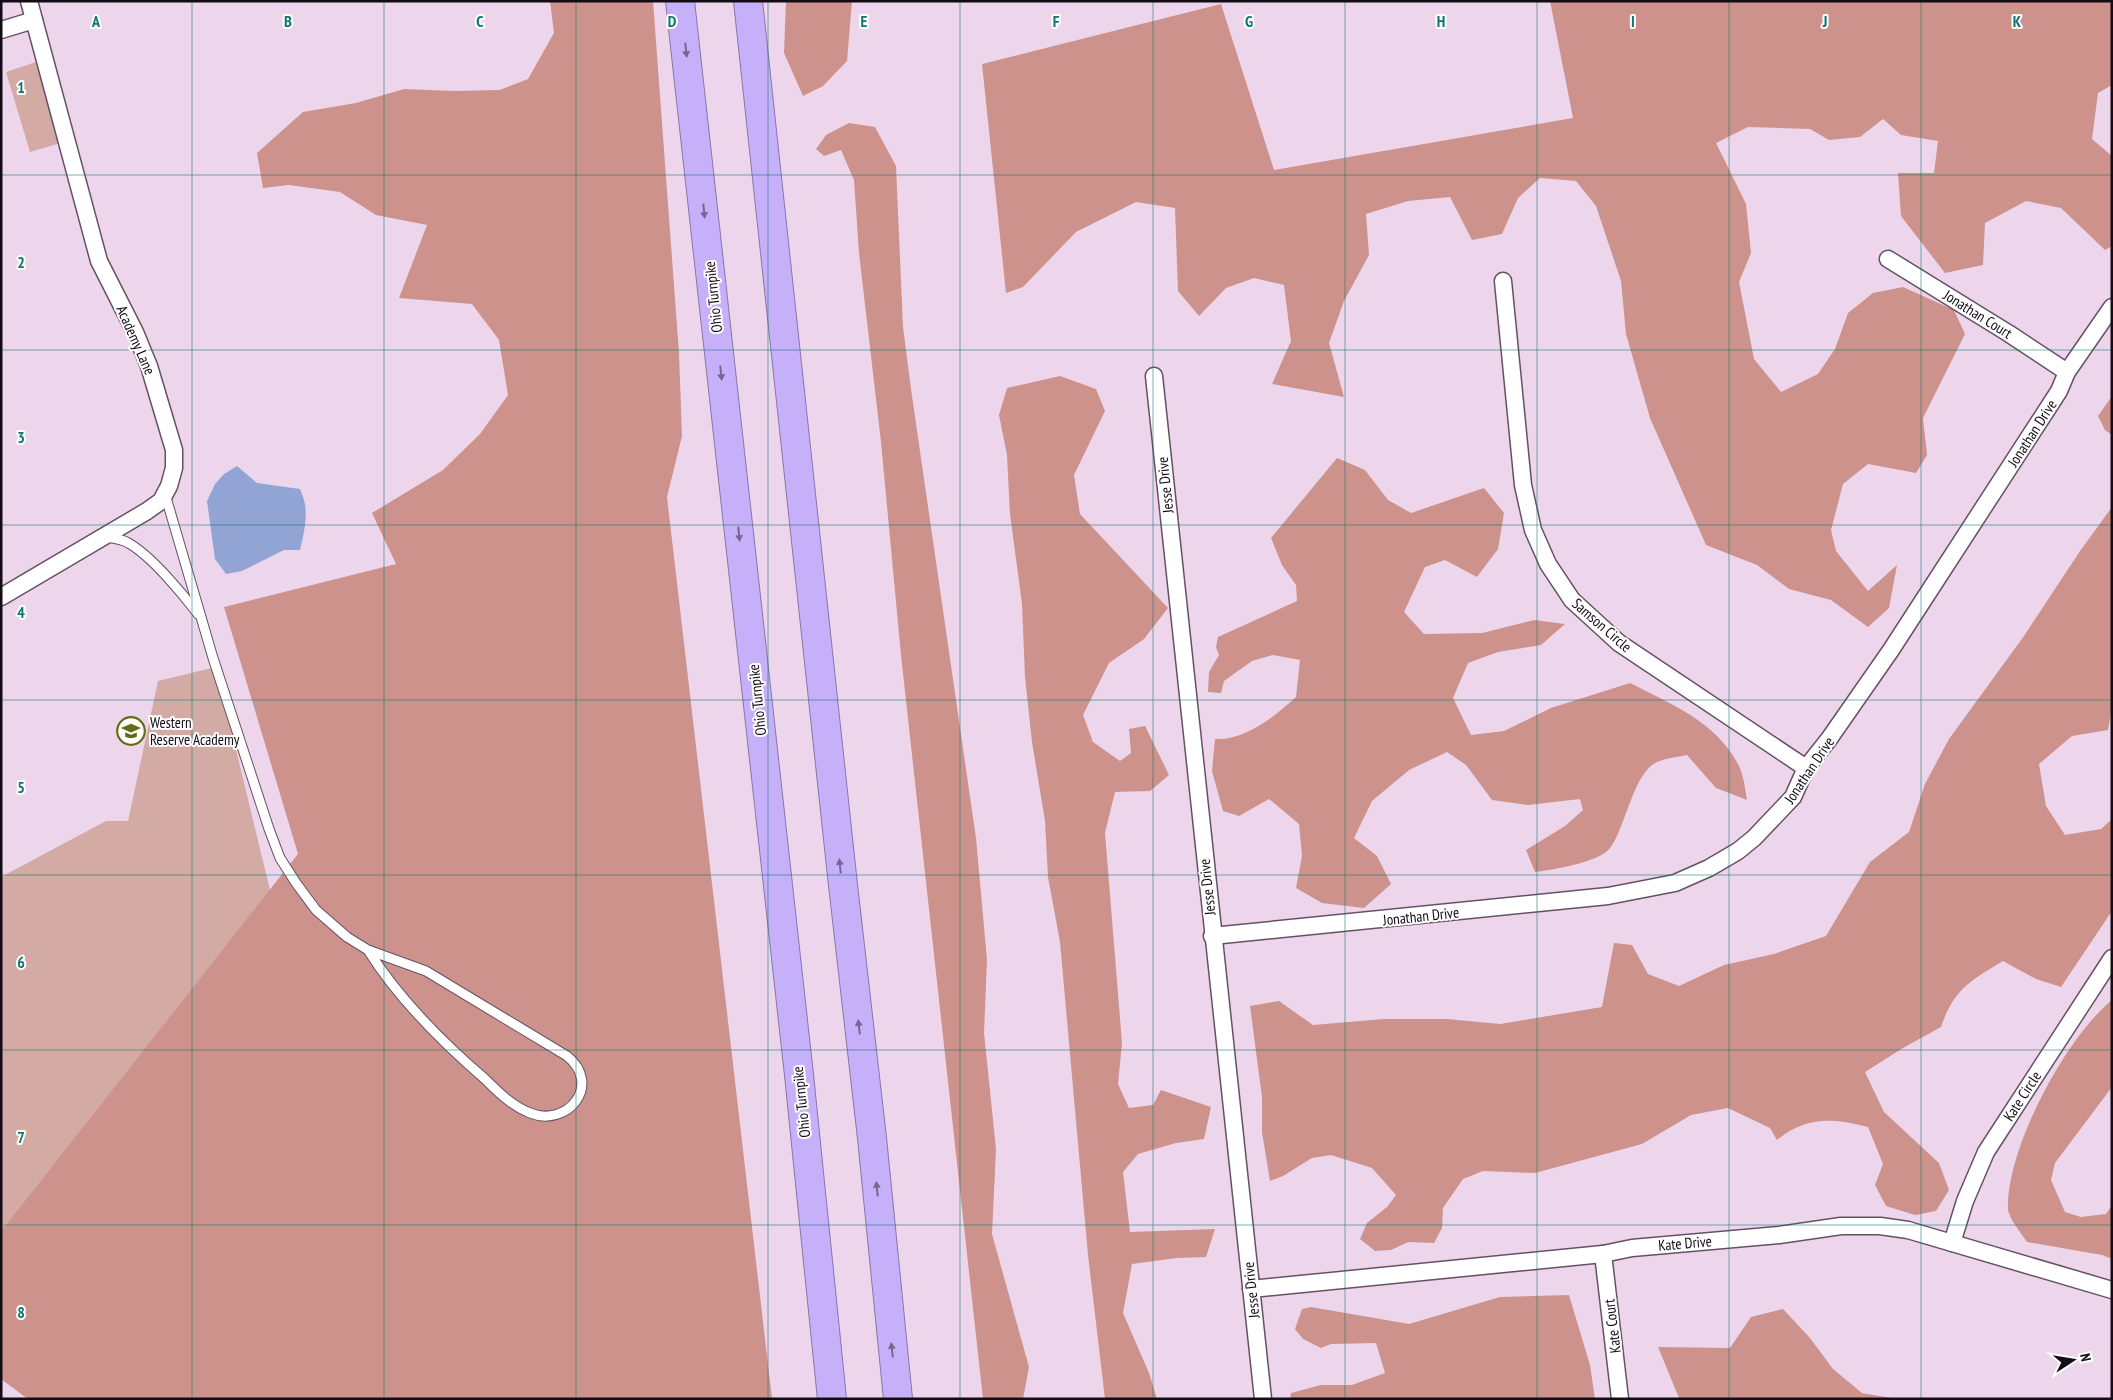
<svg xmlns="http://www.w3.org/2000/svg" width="2113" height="1400" viewBox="0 0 2113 1400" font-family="'PT Sans Narrow',sans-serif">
<rect width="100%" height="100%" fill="#edd6ec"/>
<g fill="#d3aaa4">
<path d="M42,60L64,142L30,152L6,72Z"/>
<path d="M216,667L270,890L1,1231V877L106,821H128L158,681Z"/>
</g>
<g fill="#cd928b">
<path d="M550,1H653L679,353L682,436L667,497L772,1399H28L1,1379V1231L298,854L224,607L396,564L372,513L443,470L480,434L508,395L499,340L472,304L399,298L427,225L376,215L340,192L289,185L263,188L257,153L303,112L356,103L404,89L454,91L500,90L528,79L554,33Z"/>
<path d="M786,1H852L847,61L823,86L803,96L784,53Z"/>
<path d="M1550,1H2112V85L2098,93L2092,139L2112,156V246L2105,250L2061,208L2026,201L1985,223L1983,265L1945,273L1901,216L1898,173H1934L1938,141L1901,135L1883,119L1860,137L1829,140L1810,129L1748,127L1716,143L1746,204L1751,253L1739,282L1754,359L1781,392L1818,374L1835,349L1848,313L1873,293L1903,287L1954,310L1965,334L1923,418L1927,455L1916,473L1868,464L1843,484L1831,530L1836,551L1868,591L1897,565L1889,608L1868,627L1831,600L1789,589L1757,565L1706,545L1650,418L1626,334L1621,281L1596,206L1576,181L1540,178L1518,198L1502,234L1472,240L1450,197L1408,201L1366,214L1369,255L1344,301L1329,343L1344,397L1272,384L1291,341L1284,285L1254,278L1226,288L1199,316L1178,291L1175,208L1136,202L1076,232L1023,287L1006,293L982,64L1221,4L1274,170L1573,118Z"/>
<path d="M849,123L875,127L896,166L903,327L911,389L976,838L987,960L984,1033L996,1149L992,1234L1029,1367L1023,1399H983L901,655L881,442L859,253L854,180L841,150L824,156L816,149L826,135Z"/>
<path d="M1060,376L1096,389L1105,411L1074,475L1080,514L1168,608L1144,639L1109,663L1083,715L1093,742L1120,761L1131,753L1129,729L1145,726L1169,775L1150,791L1115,792L1105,833L1122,1043L1118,1084L1129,1108L1153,1105L1161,1090L1211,1107L1204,1139L1176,1143L1138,1154L1123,1172L1130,1232L1215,1229L1206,1257L1177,1258L1132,1264L1123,1313L1149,1373L1157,1399H1105L1088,1255L1060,942L1048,877L1045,821L1032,742L1025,677L1022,604L1010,514L1007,455L999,415L1007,388Z"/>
<path d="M2112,396V435L2105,430L2098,416Z"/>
<path d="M1337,458L1365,470L1388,500L1411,513L1484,488L1504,513L1498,549L1477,577L1445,560L1425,567L1404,612L1424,634L1482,633L1534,620L1565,624L1541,645L1498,652L1468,663L1453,698L1471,735L1504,731L1551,708L1630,683C1671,704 1717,722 1739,766C1744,776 1745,790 1747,800L1716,788L1687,755C1678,757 1666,758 1657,762C1633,773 1626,827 1610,848C1600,862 1552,870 1535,872L1526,850L1565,826L1583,810L1580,799L1528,805L1492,800L1466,765L1447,752L1409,770L1372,801L1354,838L1377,856L1391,884L1364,908L1322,903L1296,888L1302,856L1299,824L1269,799L1239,816L1223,811L1212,771L1215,739C1245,741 1275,716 1296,697L1300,660L1273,655L1252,661L1224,681L1221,693L1208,692L1209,672L1219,655L1216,647L1218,637L1297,601L1296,585L1282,565L1271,538Z"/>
<path d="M2112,507V707L2108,730L2072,736L2039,764L2046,806L2065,835L2101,829L2112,819V911L2061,987L2036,979L2003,961C1970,981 1954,989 1941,1027L1903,1048L1865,1072L1884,1112L1939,1163L1949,1190L1936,1211L1915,1215L1886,1206L1875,1185L1883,1164L1868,1127C1834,1118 1806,1116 1777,1140L1770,1128L1728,1108L1691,1115L1642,1144L1535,1173L1483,1171L1463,1179L1443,1208L1442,1228L1434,1243L1408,1242L1391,1250L1375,1251L1360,1239L1367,1223L1387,1207L1396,1195L1372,1168L1331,1155L1312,1158L1283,1176L1270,1181L1262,1132V1097L1250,1006L1279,1001L1313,1025L1384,1019H1447L1500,1024L1602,1007L1614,943L1632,945L1648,974L1679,986L1724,965L1774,954L1826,936L1870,862L1909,832L1925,784L1949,739L2024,636L2080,551Z"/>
<path d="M2112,1000V1087L2055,1163L2051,1180L2065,1212L2081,1217L2106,1214L2112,1205V1259L2102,1255L2027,1242C2022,1234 2009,1219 2008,1209C2006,1149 2066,1037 2112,1000Z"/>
<path d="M1569,1295L1590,1365L1595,1399H1290L1291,1393L1321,1385H1352L1385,1373L1376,1343L1331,1344L1321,1348L1303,1339L1295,1329L1302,1309L1311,1307L1409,1324L1500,1297Z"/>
<path d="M1783,1309L1810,1338L1833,1369L1862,1393L1897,1399L1679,1398L1658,1347L1730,1348L1751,1317Z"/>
</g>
<path fill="#91a4d4" d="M237,466L257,483L300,489C310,510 305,528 300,550H284L242,571L226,574L215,559L207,501L215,484L224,474Z"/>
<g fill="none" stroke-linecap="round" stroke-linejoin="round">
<defs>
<g id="service">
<path d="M165,494L213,658L269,829L280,858L296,883L316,910L347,937L368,950L426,971L567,1056C603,1085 567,1128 530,1113C512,1106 498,1092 485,1079C442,1042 398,998 368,950"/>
<path d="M104,537C113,538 123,539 130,544C152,557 182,593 198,614"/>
</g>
<g id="minor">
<path d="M1,30L34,20"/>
<path d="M1888,259L2008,333L2067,372"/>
<path d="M1503,281L1523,485L1533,530L1548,564L1572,600L1619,643L1806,768"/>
<path d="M1154,376L1263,1399"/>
<path d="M1,597L147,511L161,501L169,486L174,468V450L149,366L135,332L99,261L29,1"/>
<path d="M1212,936L1608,896L1675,883L1709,868L1738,851L1754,838L1793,797L1806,768L1829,739L1891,650L2059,391L2067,372L2112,307"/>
<path d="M1952,1243L1965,1201L1986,1152L2112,958"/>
<path d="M1603,1254L1620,1399"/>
<path d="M1251,1289L1603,1254L1632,1248L1779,1235L1841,1226H1880L1908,1230L2112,1290"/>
</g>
<g id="motorway">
<path d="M680,1L799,1075L832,1399"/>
<path d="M748,1L843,885L872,1138L898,1399"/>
</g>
</defs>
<use href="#service" stroke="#655164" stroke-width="11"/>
<use href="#minor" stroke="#655164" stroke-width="19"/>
<use href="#motorway" stroke="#87a" stroke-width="30"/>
<use href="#service" stroke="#fff" stroke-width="9"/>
<use href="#minor" stroke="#fff" stroke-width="16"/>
<use href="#motorway" stroke="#c6b0fa" stroke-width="28"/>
</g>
<defs><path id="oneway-solid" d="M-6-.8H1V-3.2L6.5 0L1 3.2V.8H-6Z" transform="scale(1.25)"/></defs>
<g fill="#766692">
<use href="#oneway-solid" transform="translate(686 50) rotate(84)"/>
<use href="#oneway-solid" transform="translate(704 211) rotate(84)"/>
<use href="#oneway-solid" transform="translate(721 373) rotate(84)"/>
<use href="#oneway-solid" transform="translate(739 534) rotate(84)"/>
<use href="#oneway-solid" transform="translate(840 866) rotate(-96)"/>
<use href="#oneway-solid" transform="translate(859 1027) rotate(-97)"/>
<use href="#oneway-solid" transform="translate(877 1189) rotate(-96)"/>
<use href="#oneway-solid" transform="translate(892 1350) rotate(-96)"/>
</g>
<path fill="none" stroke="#0f766e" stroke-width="1" stroke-opacity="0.55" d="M192,1V1399M384,1V1399M576,1V1399M768,1V1399M960,1V1399M1153,1V1399M1345,1V1399M1537,1V1399M1729,1V1399M1921,1V1399M1,175H2112M1,350H2112M1,525H2112M1,700H2112M1,875H2112M1,1050H2112M1,1225H2112"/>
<defs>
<symbol id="university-ring" viewBox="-11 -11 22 22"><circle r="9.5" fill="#fff" stroke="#616d15" stroke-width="1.5"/><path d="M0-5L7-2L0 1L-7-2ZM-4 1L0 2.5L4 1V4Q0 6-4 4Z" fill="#616d15"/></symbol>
</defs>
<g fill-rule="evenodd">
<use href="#university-ring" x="115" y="715" width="32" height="32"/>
</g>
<g text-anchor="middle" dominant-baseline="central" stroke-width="4" stroke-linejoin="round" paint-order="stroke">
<g font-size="15" fill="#140c14" stroke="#fff">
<text transform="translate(713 297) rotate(-96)">Ohio Turnpike</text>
<text transform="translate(1978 314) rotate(32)">Jonathan Court</text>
<text transform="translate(136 340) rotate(66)">Academy Lane</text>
<text transform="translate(2032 433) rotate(-57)">Jonathan Drive</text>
<text transform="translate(1165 485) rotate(-96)">Jesse Drive</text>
<text transform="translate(1602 625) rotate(41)">Samson Circle</text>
<text transform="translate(757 700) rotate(-96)">Ohio Turnpike</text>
<text transform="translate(1809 770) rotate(-56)">Jonathan Drive</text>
<text transform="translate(1207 887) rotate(-96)">Jesse Drive</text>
<text transform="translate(1421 916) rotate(-6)">Jonathan Drive</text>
<text transform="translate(2022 1096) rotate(-57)">Kate Circle</text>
<text transform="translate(801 1102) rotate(-96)">Ohio Turnpike</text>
<text transform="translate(1685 1243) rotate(-5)">Kate Drive</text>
<text transform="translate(1251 1290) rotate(-96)">Jesse Drive</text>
<text transform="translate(1612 1326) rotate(-97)">Kate Court</text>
</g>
<g font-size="15" fill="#140c14" stroke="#fff" text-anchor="start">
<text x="150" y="722">Western<tspan x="150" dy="17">Reserve Academy</tspan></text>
</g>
</g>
<g font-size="16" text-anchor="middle" font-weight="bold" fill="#0f766e" stroke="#fff" stroke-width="4" stroke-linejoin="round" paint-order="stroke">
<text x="96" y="27">A</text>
<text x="288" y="27">B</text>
<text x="480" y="27">C</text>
<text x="672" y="27">D</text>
<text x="864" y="27">E</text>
<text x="1056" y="27">F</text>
<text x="1249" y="27">G</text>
<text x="1441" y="27">H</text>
<text x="1633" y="27">I</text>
<text x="1825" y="27">J</text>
<text x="2017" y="27">K</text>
<text x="21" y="93">1</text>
<text x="21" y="268">2</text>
<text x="21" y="443">3</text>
<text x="21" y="618">4</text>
<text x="21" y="793">5</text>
<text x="21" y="968">6</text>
<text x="21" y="1143">7</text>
<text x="21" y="1318">8</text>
</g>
<rect width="2113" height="1400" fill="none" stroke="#140c14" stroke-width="5"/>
<g transform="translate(2073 1360) rotate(78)" stroke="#ffffff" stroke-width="4" paint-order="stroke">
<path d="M0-4L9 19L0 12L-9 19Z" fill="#140c14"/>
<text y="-8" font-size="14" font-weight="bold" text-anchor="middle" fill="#140c14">N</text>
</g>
</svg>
